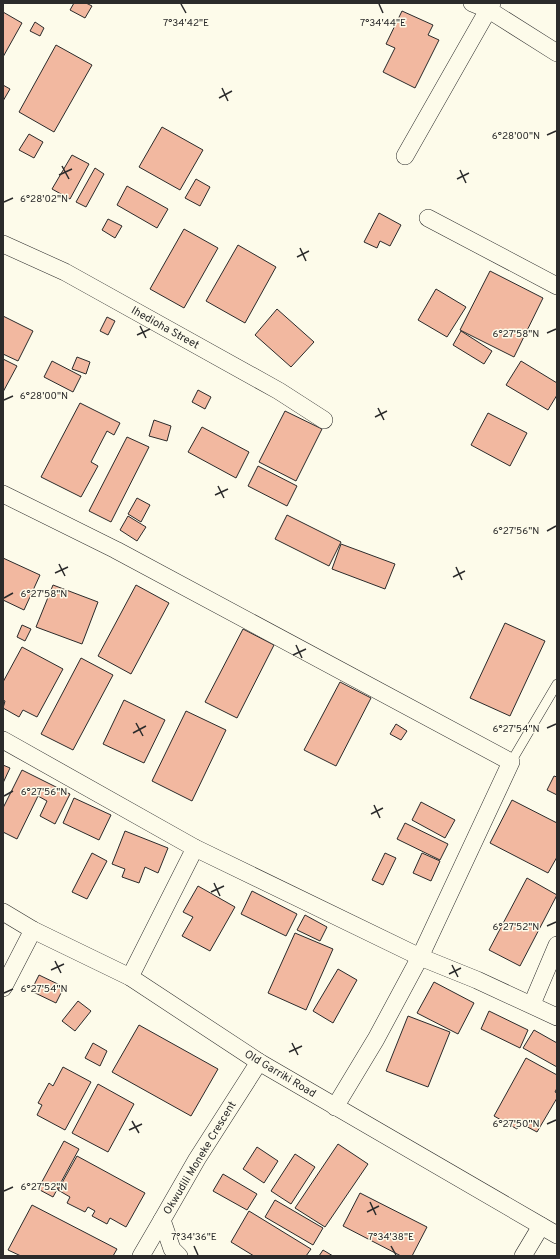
<svg xmlns="http://www.w3.org/2000/svg" width="560" height="1259" viewBox="0 0 560 1259" font-family="Overpass,sans-serif">
<rect width="100%" height="100%" fill="#fdfbea"/>
<g fill="#f2b8a0" stroke="#2b2b2b">
<path d="M74,3H86L92,6L85,18L70,10Z"/>
<path d="M402,11L433,25L428,35L439,40L415,88L383,72L395,48L386,44Z"/>
<path d="M3,12L22,23L3,57Z"/>
<path d="M35,22L44,28L40,36L30,31Z"/>
<path d="M56,45L92,65L54,132L19,112Z"/>
<path d="M3,85L10,89L3,101Z"/>
<path d="M162,127L203,150L180,190L139,167Z"/>
<path d="M29,134L43,142L34,158L19,150Z"/>
<path d="M72,155L89,164L70,199L52,189Z"/>
<path d="M95,168L104,174L86,207L76,202Z"/>
<path d="M196,179L210,187L200,206L185,198Z"/>
<path d="M127,186L168,209L157,228L117,205Z"/>
<path d="M379,213L401,225L390,246L380,241L377,248L364,242Z"/>
<path d="M108,219L122,226L115,238L102,230Z"/>
<path d="M184,229L218,248L184,308L150,289Z"/>
<path d="M238,245L276,267L245,323L206,301Z"/>
<path d="M490,271L543,298L514,357L460,330Z"/>
<path d="M436,289L466,307L447,337L418,320Z"/>
<path d="M277,309L314,342L291,367L255,335Z"/>
<path d="M3,316L33,331L18,361L3,354Z"/>
<path d="M107,317L115,321L108,335L100,331Z"/>
<path d="M461,331L492,351L484,364L453,345Z"/>
<path d="M77,357L90,362L86,374L72,369Z"/>
<path d="M3,359L17,366L3,392Z"/>
<path d="M52,361L81,376L73,392L44,377Z"/>
<path d="M521,361L557,383V395L548,410L506,385Z"/>
<path d="M198,390L211,397L205,409L192,402Z"/>
<path d="M80,403L120,423L114,435L107,431L91,462L98,466L81,497L41,477Z"/>
<path d="M285,411L322,429L296,481L259,462Z"/>
<path d="M488,413L527,433L510,466L471,445Z"/>
<path d="M154,420L171,426L167,441L149,436Z"/>
<path d="M202,427L249,452L236,478L188,452Z"/>
<path d="M127,437L149,447L111,522L89,511Z"/>
<path d="M258,466L297,486L287,506L248,486Z"/>
<path d="M137,498L150,505L141,522L128,514Z"/>
<path d="M287,515L341,542L329,566L275,539Z"/>
<path d="M128,516L146,527L137,541L120,530Z"/>
<path d="M341,544L395,564L385,589L332,569Z"/>
<path d="M3,558L40,575L24,610L3,600Z"/>
<path d="M53,585L98,602L82,644L36,627Z"/>
<path d="M136,585L169,603L131,674L98,656Z"/>
<path d="M505,623L545,641L510,716L470,698Z"/>
<path d="M22,625L31,629L25,641L17,637Z"/>
<path d="M243,629L274,645L237,718L205,702Z"/>
<path d="M22,647L63,669L37,717L23,710L19,717L3,708L5,701L3,700V682Z"/>
<path d="M81,658L113,675L73,750L41,734Z"/>
<path d="M340,682L371,698L336,766L304,750Z"/>
<path d="M124,700L165,720L144,763L103,744Z"/>
<path d="M186,711L226,730L192,801L152,781Z"/>
<path d="M396,724L407,731L401,740L390,734Z"/>
<path d="M3,765L10,768L3,783Z"/>
<path d="M22,770L70,794L55,824L40,816L47,801L38,796L17,839L3,832V808Z"/>
<path d="M554,776L557,777V795L547,790Z"/>
<path d="M74,798L111,815L99,840L63,823Z"/>
<path d="M512,800L557,823V857L548,873L490,843Z"/>
<path d="M421,802L455,820L445,838L412,820Z"/>
<path d="M405,823L448,844L440,860L397,839Z"/>
<path d="M125,831L168,848L158,873L145,867L139,883L122,877L125,869L112,864Z"/>
<path d="M92,853L107,861L87,899L72,892Z"/>
<path d="M385,853L396,858L383,885L372,880Z"/>
<path d="M422,853L440,861L431,881L413,873Z"/>
<path d="M527,878L557,895L520,966L489,950Z"/>
<path d="M198,886L235,907L210,951L182,936L193,917L183,912Z"/>
<path d="M252,891L297,914L286,936L241,914Z"/>
<path d="M305,915L327,927L320,941L297,930Z"/>
<path d="M295,933L333,949L306,1010L268,993Z"/>
<path d="M338,969L357,980L333,1023L313,1011Z"/>
<path d="M39,975L64,987L56,1003L31,991Z"/>
<path d="M434,982L474,1003L458,1034L417,1013Z"/>
<path d="M78,1001L91,1011L75,1031L62,1021Z"/>
<path d="M489,1011L528,1030L520,1048L481,1029Z"/>
<path d="M408,1016L450,1032L428,1087L386,1071Z"/>
<path d="M139,1025L218,1069L191,1116L112,1072Z"/>
<path d="M534,1030L557,1043V1067L523,1048Z"/>
<path d="M93,1043L107,1051L100,1066L85,1058Z"/>
<path d="M526,1058L557,1075V1088L555,1092L557,1093V1098L537,1132L520,1123L517,1129L494,1116Z"/>
<path d="M63,1067L91,1082L65,1130L37,1115L42,1105L38,1103L49,1083L53,1086Z"/>
<path d="M98,1084L134,1104L108,1152L72,1133Z"/>
<path d="M64,1141L79,1149L53,1197L38,1189Z"/>
<path d="M338,1144L368,1164L325,1227L295,1208Z"/>
<path d="M257,1147L278,1161L264,1183L243,1169Z"/>
<path d="M295,1154L315,1167L291,1204L271,1191Z"/>
<path d="M77,1156L145,1193L126,1227L110,1218L107,1224L92,1216L95,1211L88,1207L85,1212L67,1203L70,1197L58,1190Z"/>
<path d="M223,1174L257,1194L247,1210L213,1191Z"/>
<path d="M360,1193L427,1227L412,1256H401L343,1226Z"/>
<path d="M275,1200L323,1228L313,1245L265,1217Z"/>
<path d="M32,1205L117,1249L113,1256H21L8,1250Z"/>
<path d="M249,1211L311,1249L306,1256H254L231,1242Z"/>
<path d="M323,1250L333,1256H319Z"/>
</g>
<g fill="none" stroke-linecap="round" stroke-linejoin="round">
<defs>
<path id="service" d="M511,762L557,684"/>
<g id="minor">
<path d="M472,3L489,10L557,53"/>
<path d="M405,156L492,3"/>
<path d="M428,218L557,286"/>
<path d="M3,244L65,272L279,391L324,420"/>
<path d="M3,494L116,550L511,762L420,957L376,1039L335,1107"/>
<path d="M3,740L195,848L420,957L477,980L557,1017"/>
<path d="M3,912L33,930L130,977L259,1062L557,1235"/>
<path d="M130,977L195,848"/>
<path d="M3,988L33,930"/>
<path d="M532,1004L557,945"/>
<path d="M141,1256L162,1220"/>
<path d="M179,1256L172,1249L162,1220L197,1159L259,1062"/>
<path d="M523,1256L541,1226"/>
</g>
</defs>
<use href="#service" stroke="#2b2b2b" stroke-width="10"/>
<use href="#minor" stroke="#2b2b2b" stroke-width="18"/>
<use href="#service" stroke="#fdfbea" stroke-width="9"/>
<use href="#minor" stroke="#fdfbea" stroke-width="17"/>
</g>
<path fill="none" stroke="#2b2b2b" stroke-width="1.5" d="M181,4L186,13M379,4L383,13M222,88L228,101M219,98L232,91M547,135L556,131M62,166L69,179M460,170L466,183M59,175L72,169M457,179L469,173M4,202L13,198M300,248L306,261M297,257L309,251M140,326L146,338M547,333L556,329M137,335L150,329M4,400L13,396M378,408L384,420M375,417L387,411M218,486L224,498M215,495L228,489M547,531L556,526M59,564L65,576M456,567L462,580M55,573L68,567M453,577L465,571M4,598L13,593M296,645L302,658M293,655L306,649M136,723L143,736M547,728L556,724M133,733L146,726M4,796L13,791M374,805L380,818M371,814L383,808M214,883L220,896M211,892L224,886M547,926L556,922M55,961L61,973M452,965L458,977M51,970L64,964M449,974L461,968M4,993L13,989M292,1043L298,1055M289,1052L302,1046M132,1121L139,1133M547,1124L556,1120M129,1130L142,1124M4,1191L13,1187M370,1202L376,1215M367,1212L379,1206M194,1246L198,1255M391,1246L396,1255"/>
<g text-anchor="middle" dominant-baseline="central" stroke-width="3" stroke-linejoin="round" paint-order="stroke">
<g font-size="11" fill="#2b2b2b" stroke="#fdfbea">
<text transform="translate(165 328) rotate(29)">Ihedioha Street</text>
<text transform="translate(280 1074) rotate(31)">Old Garriki Road</text>
<text transform="translate(200 1158) rotate(-59)">Okwudili Moneke Crescent</text>
</g>
</g>
<g font-size="10" text-anchor="middle" fill="#2b2b2b" stroke="#fdfbea" stroke-width="3" stroke-linejoin="round" paint-order="stroke">
<text x="186" y="26">7°34'42"E</text>
<text x="383" y="26">7°34'44"E</text>
<text x="516" y="139">6°28'00"N</text>
<text x="44" y="202">6°28'02"N</text>
<text x="516" y="337">6°27'58"N</text>
<text x="44" y="399">6°28'00"N</text>
<text x="516" y="534">6°27'56"N</text>
<text x="44" y="597">6°27'58"N</text>
<text x="516" y="732">6°27'54"N</text>
<text x="44" y="795">6°27'56"N</text>
<text x="516" y="930">6°27'52"N</text>
<text x="44" y="992">6°27'54"N</text>
<text x="516" y="1127">6°27'50"N</text>
<text x="44" y="1190">6°27'52"N</text>
<text x="194" y="1240">7°34'36"E</text>
<text x="391" y="1240">7°34'38"E</text>
</g>
<rect width="560" height="1259" fill="none" stroke="#2b2b2b" stroke-width="8"/>
</svg>
